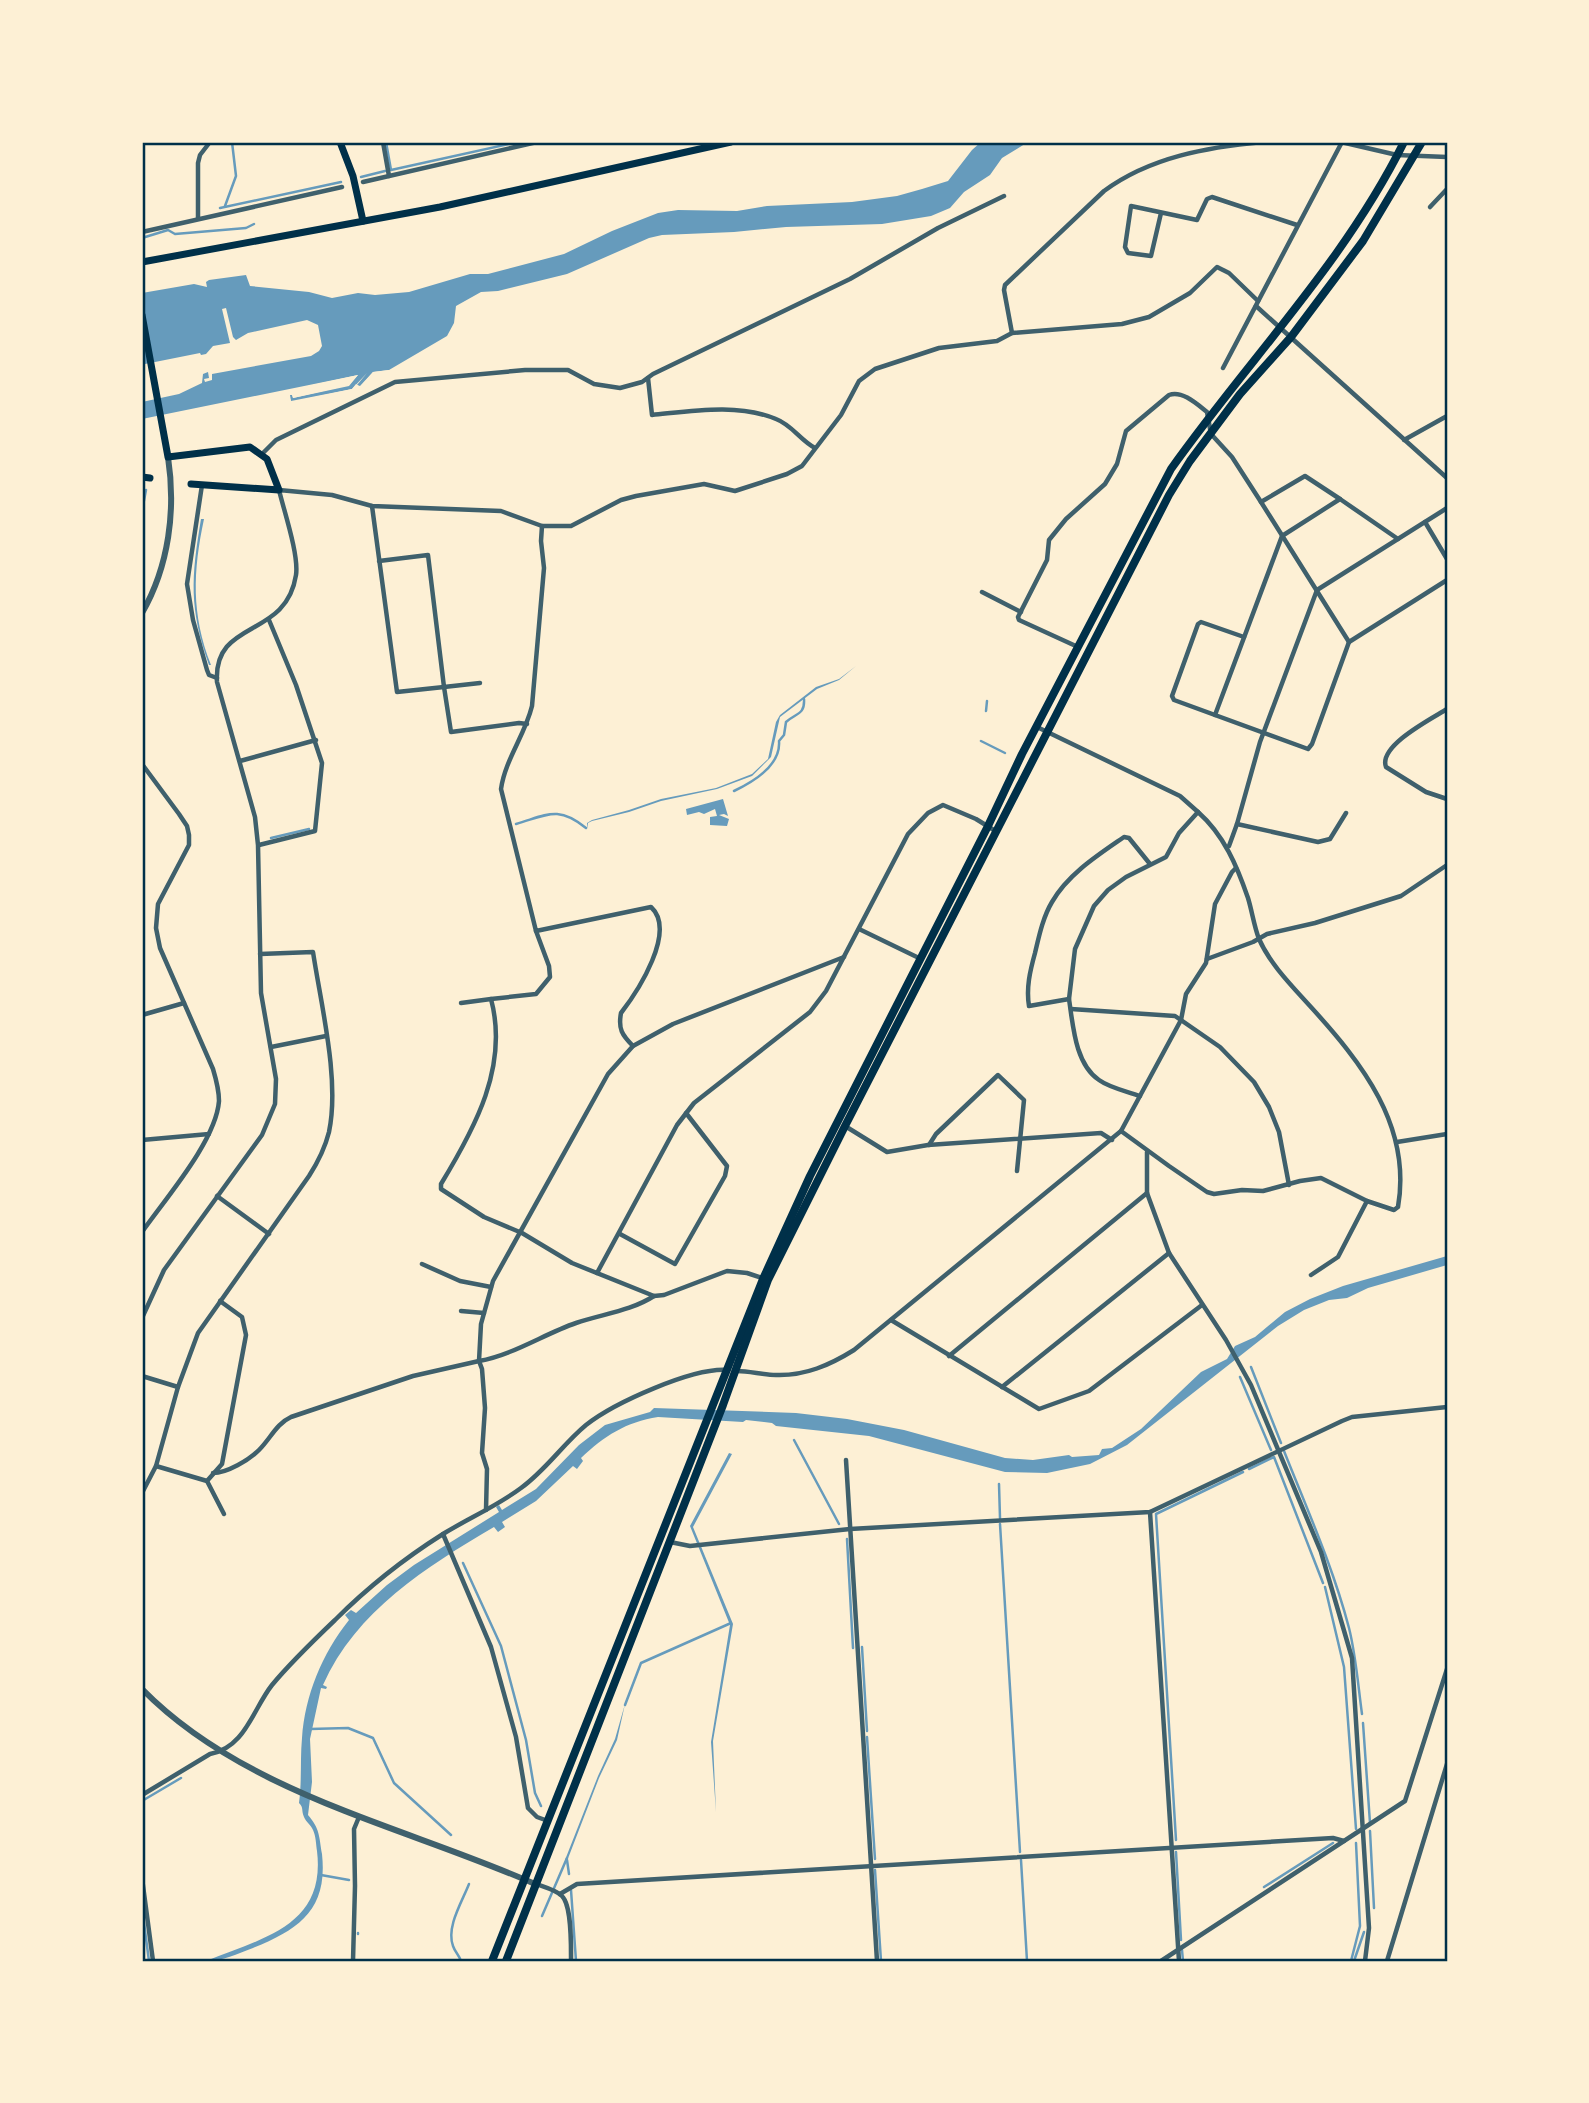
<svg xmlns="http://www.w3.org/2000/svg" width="1589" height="2103" viewBox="0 0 1589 2103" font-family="'Source Serif 4',serif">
<rect width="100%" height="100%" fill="#fdf0d5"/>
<g fill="#669bbc">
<path d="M981,142H1028L1002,158L990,175L964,192L950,208L931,216L882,224L786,227L734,232L662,235L649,238L567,274L498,291L481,292L456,306L454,323L447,336L389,370L373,372L360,386L357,385L367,373L352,389L291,401L290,395H292L293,398L349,386L358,375L142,419V402L179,394L202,383L203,374L208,372L209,378L204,379L205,382L212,380V374L311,356L319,351L322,346L318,325L307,320L248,333L236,340L233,337L226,308L222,309L230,343L213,346L206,354L201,355L200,353L145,364L142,348V293L194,284L207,287L206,282L209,280L246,275L250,286L309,292L332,298L358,293L375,295L409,292L470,274H488L564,254L612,231L658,213L678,210L737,211L767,206L852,202L897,196L922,189L948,181L972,150Z"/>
<path d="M201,519H204C193,571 191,614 211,665H209C189,608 191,578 201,519Z"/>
<path d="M856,666L839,680L817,689L780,717L771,757L752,776L717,789L661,801L629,812L592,821L588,823L587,829V823L592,820L629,810L661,799L716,788L752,774L768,759L776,722L780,715L816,687L839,679Z"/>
<path d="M723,799L728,816L724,814L719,815L729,819L727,826L710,825V817L717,816L715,809L704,814L699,812L687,815L686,809Z"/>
<path d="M1447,1256V1265L1368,1288L1347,1298L1329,1300L1304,1310L1278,1326L1127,1445L1090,1464L1047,1473L1005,1472L869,1436L776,1426L772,1423L746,1420L743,1422L658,1417C626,1422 604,1436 581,1458L583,1461L577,1469L573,1466L536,1501L502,1522L505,1527L498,1532L494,1527C426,1567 356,1611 323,1685L327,1687L326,1689L321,1688L310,1739L312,1782L308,1815C320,1829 319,1836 322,1854C328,1910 299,1929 253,1948C237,1954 223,1961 206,1961C263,1938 326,1926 317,1851C316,1845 316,1836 313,1830C311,1825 306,1822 304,1817C301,1810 304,1808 299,1803C302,1781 300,1760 302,1738C305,1695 322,1654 349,1620L345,1615L351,1610L356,1613L387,1585L414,1565L499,1512L496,1507L499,1505L502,1510L536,1489L579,1445L605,1425L650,1412L654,1408L796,1413L847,1419L904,1430L1005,1458L1033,1460L1069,1455L1072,1457L1099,1455L1102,1449L1112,1448L1141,1429L1201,1372L1227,1359L1235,1346L1255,1337L1285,1312L1310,1299L1343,1286Z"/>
<path d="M729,1453L732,1454L693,1527L733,1624L713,1741L716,1812L711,1742L730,1625L690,1526Z"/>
<path d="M625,1704L617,1740L599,1778L567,1861L565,1860L598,1776L615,1739Z"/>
</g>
<path fill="#fdf0d5" d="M389,370V373L375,375L362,389L357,388L352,392L291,405L288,402L287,393L181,416L180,414L358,375L349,385L293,398L292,394L289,395L291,402L352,389L356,384L360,387L373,372Z"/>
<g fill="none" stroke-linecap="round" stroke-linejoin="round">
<g stroke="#669bbc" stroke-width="2.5">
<path d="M386,142L391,170L518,142"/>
<path d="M361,177L385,171"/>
<path d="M225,206L236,176L232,142"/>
<path d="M220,208L341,182"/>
<path d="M142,238L168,230L175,234L246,228L254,224"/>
<path d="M142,511L146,490"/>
<path d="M986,711L987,701"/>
<path d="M981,741L1005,753"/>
<path d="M734,791C753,782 781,765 779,741L784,735L786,722C796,713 805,715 804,699"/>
<path d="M516,824C547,815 558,805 586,828"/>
<path d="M271,838L309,829"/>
<path d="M1251,1367L1281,1443"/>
<path d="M1240,1377L1271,1450"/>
<path d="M794,1440L839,1524"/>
<path d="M1284,1451C1307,1509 1333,1567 1349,1628C1356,1656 1358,1685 1362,1714"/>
<path d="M1249,1469L1274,1457L1323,1583"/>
<path d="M999,1484L1000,1518"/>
<path d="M1000,1524L1020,1852"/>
<path d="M847,1539L853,1648"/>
<path d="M463,1563L501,1646L526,1740L535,1793L541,1806"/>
<path d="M1325,1587L1344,1667L1356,1829"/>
<path d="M862,1647L867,1731"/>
<path d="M625,1705L641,1663L731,1623"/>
<path d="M1363,1723L1370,1823"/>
<path d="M310,1729L348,1728L373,1738L394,1783L451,1835"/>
<path d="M867,1737L875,1859"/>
<path d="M142,1801L181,1778"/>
<path d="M1370,1831L1374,1908"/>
<path d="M1176,1840L1156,1514L1243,1472"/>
<path d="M1176,1852L1181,1940"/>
<path d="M567,1860L569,1874"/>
<path d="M1021,1860L1027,1961"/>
<path d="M875,1870L881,1961"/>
<path d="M321,1875L349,1880"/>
<path d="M1264,1887L1333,1843"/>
<path d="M571,1890L576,1961"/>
<path d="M142,1908L149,1961"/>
<path d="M542,1916L567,1858"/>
<path d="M358,1933V1934"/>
<path d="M1182,1950L1183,1961"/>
<path d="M461,1961C459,1955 455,1952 453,1946C446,1927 462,1902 469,1884"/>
<path d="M1351,1961L1360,1926L1356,1843"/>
<path d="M1354,1961L1364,1932"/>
</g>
<g stroke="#3f606c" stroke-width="4.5">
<path d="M383,142L389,176"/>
<path d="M1341,142L1397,155L1447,157"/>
<path d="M363,182L537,142"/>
<path d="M1430,207L1447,189"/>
<path d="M1161,213L1151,256L1128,253L1125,247L1131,206L1197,220L1207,199L1212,197L1297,225"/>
<path d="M198,218V163L200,155L210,142"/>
<path d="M142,232L342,187"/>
<path d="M1256,306L1447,478"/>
<path d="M1012,333L1004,290L1005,285L1104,191C1150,157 1208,147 1263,142"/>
<path d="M1223,368L1342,142"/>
<path d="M648,378L652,415C692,411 738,403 776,419C792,425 800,440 815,448"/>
<path d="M1404,440L1447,416"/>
<path d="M262,454L276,440L395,382L525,370H568L594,384L620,388L642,382L653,374L850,279L938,228L1004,196"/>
<path d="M202,485L187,584L193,620L207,670L209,675L217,678"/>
<path d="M1261,502L1349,642L1447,580"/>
<path d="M372,506L397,692L444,687L451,732L519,723L527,724"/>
<path d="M1425,522L1447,559"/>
<path d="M542,526L541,541L544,568L532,706C525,735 505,760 501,789L536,931L651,907C677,931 638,991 621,1013C618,1029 622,1035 633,1046"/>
<path d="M379,561L428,555L444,687L480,683"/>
<path d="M982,592L1021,612"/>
<path d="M1244,637L1201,622L1198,624L1172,696L1174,700L1308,749L1312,744L1349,642"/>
<path d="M1078,647L1019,620L1018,617L1047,560L1049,540L1066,519L1105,484L1117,464L1126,431L1169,395C1182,390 1197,404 1207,412L1211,434L1232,457L1261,502L1305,476L1340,499"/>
<path d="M1447,709C1431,719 1378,746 1386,767L1426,792L1447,799"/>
<path d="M1215,715L1282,536L1340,499L1398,539"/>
<path d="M1037,727L1180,796L1198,812"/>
<path d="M240,761L316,740"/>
<path d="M142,764L179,814L187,826L189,835V845L158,904L156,928L160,948L213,1069C216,1079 219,1090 219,1101C216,1141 165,1199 142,1232"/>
<path d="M1237,824L1260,742L1317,590L1447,508"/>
<path d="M259,845L315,831L322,763L296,685L269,620"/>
<path d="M1229,846L1237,824L1318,842L1330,839L1346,813"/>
<path d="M859,929L921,959"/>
<path d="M536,931L549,966L550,977L536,994L491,999C509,1066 475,1128 441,1184V1189L484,1217L522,1233L572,1263L654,1296L664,1295L727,1271L747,1273L765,1279"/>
<path d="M1207,959L1253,942L1267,934L1315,923L1401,896L1447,865"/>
<path d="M1069,999L1075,949L1094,906L1108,890L1126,877L1166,857L1179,833L1198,812C1224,835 1237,866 1248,898C1252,911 1254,926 1259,939C1270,964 1292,986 1310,1006C1362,1063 1412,1126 1398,1207L1394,1210L1367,1201L1321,1178L1300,1181L1263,1191L1242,1190L1214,1194L1207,1192L1169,1166L1121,1131"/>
<path d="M461,1003L491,999"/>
<path d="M1071,1009L1175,1016L1220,1047L1254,1082L1269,1107L1279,1132L1289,1185"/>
<path d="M142,1015L184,1003"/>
<path d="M271,1047L326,1036"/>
<path d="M1140,1096C1126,1091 1110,1088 1099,1080C1075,1064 1073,1025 1069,999L1029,1006C1026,988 1030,971 1035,953C1039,936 1043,917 1052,902C1068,874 1098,855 1124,837L1129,838L1150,864"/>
<path d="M845,1126L887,1152L928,1145L1101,1133L1112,1140"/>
<path d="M142,1140L209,1134"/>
<path d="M1397,1142L1447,1134"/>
<path d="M929,1145L936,1134L998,1075L1024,1100L1017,1171"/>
<path d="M1147,1152V1193L1169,1253L1226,1340L1251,1385L1321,1552L1352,1658L1369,1928L1365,1961"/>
<path d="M217,1196L269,1234"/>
<path d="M620,1234L675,1264L725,1176L727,1166L686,1113"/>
<path d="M422,1264L460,1281L491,1287"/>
<path d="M597,1273L677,1125L694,1103L810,1012L826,991L908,834L928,813L943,805L976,819L997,832"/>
<path d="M1311,1275L1338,1257L1367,1201"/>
<path d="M654,1296C631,1311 602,1314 576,1323C544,1334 513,1355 479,1361L481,1324L493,1281L608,1074L633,1046L673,1024L844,957"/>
<path d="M461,1311L484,1313"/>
<path d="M142,1318L164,1270L262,1135L275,1104L276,1079L261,993L258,845L255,817L217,682C213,618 286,640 296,575C299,555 284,511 279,490L332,495L372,506L501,511L542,526H571L621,500L636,496L704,484L735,491L787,474L802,466L841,415L859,381L875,369L939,348L997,341L1012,333L1122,324L1149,317L1190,293L1217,267L1229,273L1258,301"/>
<path d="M891,1320L1039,1409L1089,1391L1202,1305"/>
<path d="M949,1356L1147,1193"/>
<path d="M737,1371C750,1371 763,1375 776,1375C805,1376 830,1365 854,1350L1121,1131L1181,1020L1186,994L1206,963L1215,904L1232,872L1236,868"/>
<path d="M142,1376L178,1387"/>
<path d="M1002,1387L1169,1253"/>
<path d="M846,1460L877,1961"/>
<path d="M156,1466L207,1481L222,1464L246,1335L242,1317L220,1301"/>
<path d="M213,1473C227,1473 249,1460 259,1450C271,1438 276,1424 291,1417L413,1376L479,1361L482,1369L485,1408L482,1453L487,1469L486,1510"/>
<path d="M207,1481L224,1514"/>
<path d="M142,1493L156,1466L178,1387L198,1333L309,1176C318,1162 325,1148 329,1132C340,1080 321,1005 313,952L260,954"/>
<path d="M1150,1512L1179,1961"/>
<path d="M443,1534L491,1647L516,1737L528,1808L537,1817L548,1821"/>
<path d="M670,1542L690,1546L850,1529L1150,1512L1342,1421L1352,1417L1447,1407"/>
<path d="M142,1795L210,1754C245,1748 253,1709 272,1685C291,1662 313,1641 335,1620C367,1588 405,1558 443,1534C469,1518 497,1506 521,1488C546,1470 563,1444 586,1425C614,1403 693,1367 728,1370"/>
<path d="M142,1878L153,1961"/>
<path d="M536,1884C544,1887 556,1890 562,1896C572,1906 571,1946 571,1961"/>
<path d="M560,1894L577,1884L1333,1838L1344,1841"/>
<path d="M353,1961L355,1886L354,1829L359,1817"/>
<path d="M1161,1961L1405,1801L1447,1669"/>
<path d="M1387,1961L1447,1764"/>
</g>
<g stroke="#3f606c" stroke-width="6">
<path d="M142,613C169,566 176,510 168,457"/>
<path d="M142,1689C245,1794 404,1826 535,1884"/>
</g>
<g stroke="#003049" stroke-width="7">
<path d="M340,142L353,176L363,221"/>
<path d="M142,262L440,207L731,142"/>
<path d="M142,315L168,457L250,447L267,459L279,490L191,484"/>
<path d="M142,477L150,478"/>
</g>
<g stroke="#003049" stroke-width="8">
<path d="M492,1961L763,1279L810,1176L988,826L1022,754L1171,469C1249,359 1344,263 1404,142"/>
<path d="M506,1961L723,1405L768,1280L845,1126L1169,495L1190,461L1240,394L1291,337L1363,241L1422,142"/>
</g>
</g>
<rect width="1589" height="2103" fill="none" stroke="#fdf0d5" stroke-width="287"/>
<rect x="144" y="144" width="1302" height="1816" fill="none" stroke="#003049" stroke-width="2.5"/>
</svg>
